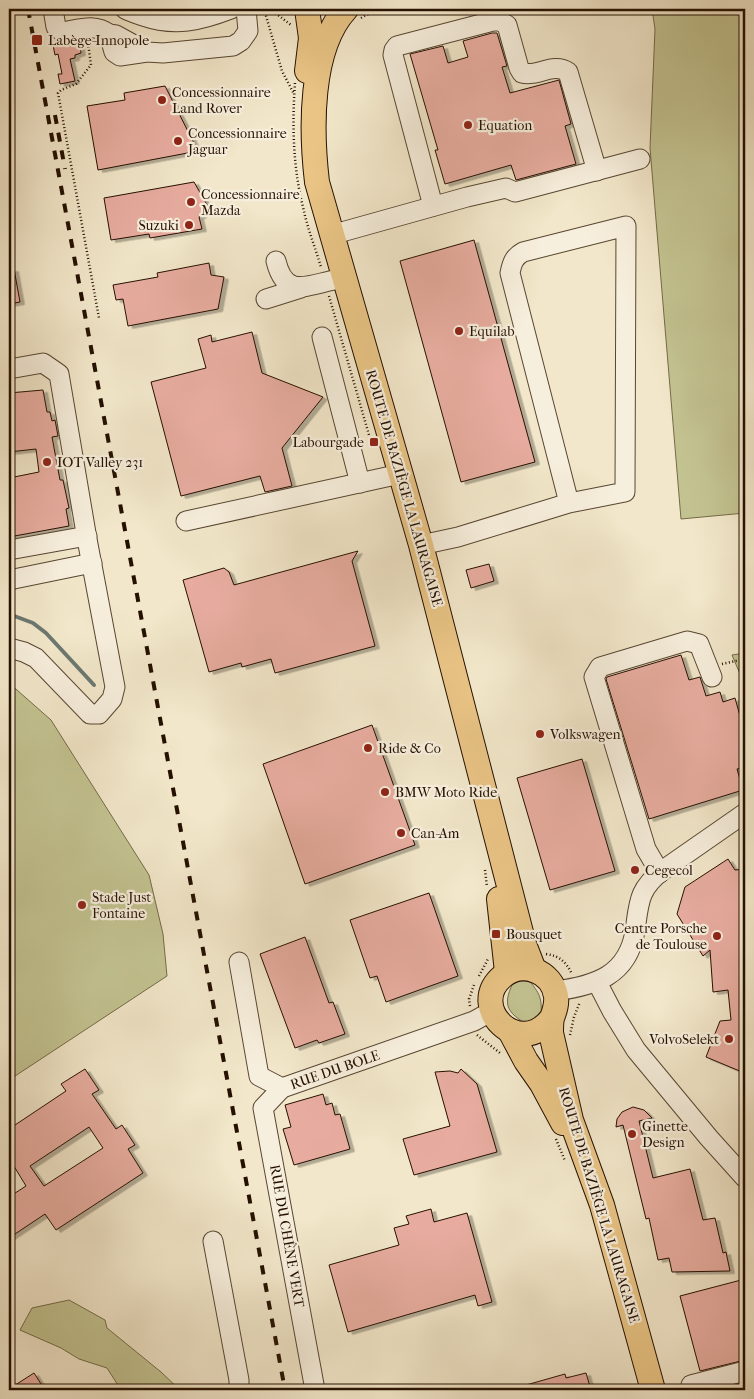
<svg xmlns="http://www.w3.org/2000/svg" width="754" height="1399" viewBox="0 0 754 1399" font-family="'IM FELL French Canon',serif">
<defs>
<filter id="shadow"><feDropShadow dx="4.5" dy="2.5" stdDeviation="0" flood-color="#0004"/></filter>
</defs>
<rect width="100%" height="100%" fill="#f2e7ca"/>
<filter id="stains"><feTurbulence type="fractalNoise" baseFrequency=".004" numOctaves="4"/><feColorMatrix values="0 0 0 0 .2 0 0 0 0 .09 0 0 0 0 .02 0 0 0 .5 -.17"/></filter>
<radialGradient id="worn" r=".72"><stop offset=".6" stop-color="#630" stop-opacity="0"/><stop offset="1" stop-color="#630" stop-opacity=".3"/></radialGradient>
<g fill="#c3c391" stroke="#746a48">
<path d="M652,9H745V513L681,519L650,148L655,29Z"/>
<path d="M745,653V686L732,655Z"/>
<path d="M9,683L51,720L149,875L163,934L167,976L9,1080Z"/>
<path d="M527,978C541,995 542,997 541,1020L530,1026C505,1012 502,1004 515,979Z"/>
<path d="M69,1300L105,1320L107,1328L161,1372L180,1390H121L107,1368L79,1359L61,1348L20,1330L32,1308Z"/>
</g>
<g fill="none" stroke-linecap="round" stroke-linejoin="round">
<path stroke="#6c7871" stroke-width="4" d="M9,614L33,623L46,633L94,685"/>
</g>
<g fill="#e7ac9f" stroke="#251000" fill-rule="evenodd" filter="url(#shadow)">
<path d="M492,33H497L507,66L502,67L510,93L559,80L571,124L565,126L576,164L516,180L511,165L445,184L435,150H438L410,54L443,46L448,63L468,57L463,41Z"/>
<path d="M79,40L81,53L75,55V58L70,59L75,81L60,84L58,74H62L58,54L55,55L53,45Z"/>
<path d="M165,86L198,151L98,170L87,106L125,100L124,93Z"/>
<path d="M194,182L210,210L199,217L202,229L150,238L149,234L111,240L104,198Z"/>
<path d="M474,240L535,462L461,482L400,261Z"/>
<path d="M209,263L211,275L224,277L218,309L128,326L123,299L116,300L113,285L158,277L157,273Z"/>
<path d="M9,269H14L20,302L9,304Z"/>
<path d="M252,332L262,373L323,397L282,448L292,486L265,492L260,476L181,496L151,382L206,368L198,339L211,335L212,342Z"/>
<path d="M43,390L47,412H50L52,421L55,420L58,436L52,437L60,480H63L69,508L66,509L69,526L9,537V478L39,472L36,449L9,452V393Z"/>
<path d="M358,551L352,561L375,646L275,673L271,659L242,667L241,663L209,672L183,580L224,568L229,572L234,585Z"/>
<path d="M489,564L494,581L471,588L466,570Z"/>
<path d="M681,655L689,680L700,677L706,696L720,692L723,702L735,698L745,734V767L737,769L743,790L649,819L606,679L607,677Z"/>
<path d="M372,725L415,845L305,884L263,764Z"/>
<path d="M582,759L615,871L550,890L517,778Z"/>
<path d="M728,859L735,870L745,869V1065L742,1072L706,1057L720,1021L731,1020L728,990L713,992L710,950L703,956L677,914L685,887Z"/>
<path d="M429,893L458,976L386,1002L377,976L370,978L350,920Z"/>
<path d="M305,937L329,1003L333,1002L345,1034L319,1043L317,1040L295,1048L260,954Z"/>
<path d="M85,1069L99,1090L92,1094L116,1129L122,1125L135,1145L128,1149L143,1173L56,1230L45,1214L9,1238V1197L26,1186L9,1158V1129L66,1091L61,1084ZM89,1127L103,1148L44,1186L30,1166Z"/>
<path d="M461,1069L477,1084L497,1152L414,1175L403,1139L450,1126L435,1072L450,1071L458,1073Z"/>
<path d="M323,1094L326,1105L332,1103L335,1115L340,1114L350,1149L294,1165L283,1129L291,1127L285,1105Z"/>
<path d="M633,1107L644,1110L652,1118L639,1121L653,1178L690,1169L703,1220L715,1218L723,1253L726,1252L730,1271L672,1272L669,1258L658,1260L649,1218L646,1219L623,1125L616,1127L617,1119L622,1112Z"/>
<path d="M431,1209L434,1222L467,1213L492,1302L478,1306L475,1295L348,1332L329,1265L399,1245L394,1228L409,1224L406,1216Z"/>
<path d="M745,1279V1360L700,1371L680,1296Z"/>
<path d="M34,1373L45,1390H9V1389Z"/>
<path d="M586,1373L591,1390H520L519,1387L565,1374L566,1378Z"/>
</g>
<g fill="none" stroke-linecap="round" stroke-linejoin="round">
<defs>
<g id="minor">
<path d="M53,9L56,27L63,32C80,29 95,23 109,34"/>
<path d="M125,9C131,12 137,14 143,16C175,27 200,21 231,9"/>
<path d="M147,52L116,35L109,34L114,52L120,56L147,52L163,53L233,46L241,41L248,31L246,9"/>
<path d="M433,206L393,55L394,50L397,46L493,21H500L507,25L519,68L522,73C538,77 553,62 568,72L597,171"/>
<path d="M331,235L467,197L506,188L515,192L640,159"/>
<path d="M276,261C285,298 306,286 334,280"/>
<path d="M266,299L301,288"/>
<path d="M322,337L360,483"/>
<path d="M9,369L43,363L59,374L87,539L115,687L112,699L99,714H90L36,658L24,652L9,648"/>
<path d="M186,521L391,476"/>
<path d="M421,545L458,537L569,503L510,273C512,263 514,257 523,252L626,226L625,492L569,503"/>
<path d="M9,550L87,536"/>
<path d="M9,580L92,563"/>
<path d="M660,873L646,849L594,677L600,667L687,641L699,644L712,677"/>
<path d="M239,962L259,1076L282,1088L474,1021L492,1011"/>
<path d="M597,982L612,1011L636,1050L709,1138L745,1178"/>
<path d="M555,991C594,986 628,976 635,931C639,903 638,889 663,870L745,813"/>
<path d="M282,1088L263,1108L315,1390"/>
<path d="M213,1241L239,1380V1390"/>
<path d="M691,1385L745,1371"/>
</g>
<g id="major">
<path d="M346,9C309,49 311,131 317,182L421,545L524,944L534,970"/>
<path d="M307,71L311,38L307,9"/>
<path d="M499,899L507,972"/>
<path d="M552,1018C519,1061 466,1006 503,976C522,960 552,971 556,996C557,1004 555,1010 552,1018C551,1022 551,1028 551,1033L571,1120L602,1205L653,1390"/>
<path d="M510,1031L526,1061L542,1084L563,1123"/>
</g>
</defs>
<use href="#minor" stroke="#584632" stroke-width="21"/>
<use href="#major" stroke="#251000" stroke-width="26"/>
<g stroke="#251000" stroke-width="2.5" stroke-dasharray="1 2.5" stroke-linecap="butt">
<path d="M264,9L282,71L294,94"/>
<path d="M270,9L291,25"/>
<path d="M9,10V9"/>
<path d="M361,18L377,9"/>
<path d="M88,43L91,65L76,84L61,90L58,93L99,318"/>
<path d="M295,83C292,125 293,167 303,207C307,227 315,247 321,267"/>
<path d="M329,296L369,435"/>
<path d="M722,664L745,659"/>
<path d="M485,870L487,887"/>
<path d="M546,954C560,956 566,962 572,974"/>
<path d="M479,976L488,959"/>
<path d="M470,1006L469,999L474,985"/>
<path d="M477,1035L500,1053"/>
<path d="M570,1035L574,1017L580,1002"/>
<path d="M556,1139L565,1161"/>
</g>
<use href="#minor" stroke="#f7efdd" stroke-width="19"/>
<use href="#major" stroke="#e9c485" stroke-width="24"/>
<g stroke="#251000" stroke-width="4" stroke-dasharray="9 9" stroke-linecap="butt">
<path d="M28,9L285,1390"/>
<path d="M55,115L65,169"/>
</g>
</g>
<g fill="#8f2418" stroke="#f7efdd" stroke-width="2">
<rect x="31" y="34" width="12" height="12" rx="2.5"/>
<circle cx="162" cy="100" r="5"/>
<circle cx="468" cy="125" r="5"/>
<circle cx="178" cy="141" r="5"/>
<circle cx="191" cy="202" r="5"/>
<circle cx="189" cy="225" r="5"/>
<circle cx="459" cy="331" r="5"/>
<rect x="369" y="437" width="10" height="10" rx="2.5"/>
<circle cx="47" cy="462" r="5"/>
<circle cx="540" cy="734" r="5"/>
<circle cx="368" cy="748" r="5"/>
<circle cx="385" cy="792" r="5"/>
<circle cx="401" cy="833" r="5"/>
<circle cx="635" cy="870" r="5"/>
<circle cx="82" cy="905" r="5"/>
<rect x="491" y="929" width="10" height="10" rx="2.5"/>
<circle cx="717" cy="936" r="5"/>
<circle cx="729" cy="1039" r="5"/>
<circle cx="632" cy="1134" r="5"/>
</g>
<g text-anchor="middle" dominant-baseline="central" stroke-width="4.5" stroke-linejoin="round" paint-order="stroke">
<g font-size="14" fill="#251000" stroke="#f7efdd" text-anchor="start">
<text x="48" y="40">Labège-Innopole</text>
<text x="172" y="92">Concessionnaire<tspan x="172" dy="16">Land Rover</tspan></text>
<text x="478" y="125">Equation</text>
<text x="188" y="133">Concessionnaire<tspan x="188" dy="16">Jaguar</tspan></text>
<text x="201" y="194">Concessionnaire<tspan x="201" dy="16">Mazda</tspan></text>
<text x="179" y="225" text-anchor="end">Suzuki</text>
<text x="469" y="331">Equilab</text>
<text x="364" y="442" text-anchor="end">Labourgade</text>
<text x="57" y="462">IOT Valley 231</text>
<text x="550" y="734">Volkswagen</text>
<text x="378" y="748">Ride &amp; Co</text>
<text x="395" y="792">BMW Moto Ride</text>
<text x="411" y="833">Can-Am</text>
<text x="645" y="870">Cegecol</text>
<text x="92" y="897">Stade Just<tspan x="92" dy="16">Fontaine</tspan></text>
<text x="707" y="928" text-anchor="end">Centre Porsche<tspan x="707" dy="16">de Toulouse</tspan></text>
<text x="506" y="934">Bousquet</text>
<text x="719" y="1039" text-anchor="end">VolvoSelekt</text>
<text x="642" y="1126">Ginette<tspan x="642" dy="16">Design</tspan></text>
</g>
<g font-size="14" fill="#251000" stroke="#f7efdd">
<text transform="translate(404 488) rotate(74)">ROUTE DE BAZIÈGE LA LAURAGAISE</text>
<text transform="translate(335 1070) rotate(-19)">RUE DU BOLE</text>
<text transform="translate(599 1205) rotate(73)">ROUTE DE BAZIÈGE LA LAURAGAISE</text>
<text transform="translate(287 1236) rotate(80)">RUE DU CHÊNE VERT</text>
</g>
</g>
<rect width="754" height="1399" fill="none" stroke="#f2e7ca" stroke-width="30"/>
<rect x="10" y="10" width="734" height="1379" fill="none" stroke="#251000" stroke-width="2.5"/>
<rect x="15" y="15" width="724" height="1369" fill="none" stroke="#251000"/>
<rect width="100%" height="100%" filter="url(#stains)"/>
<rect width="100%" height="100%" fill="url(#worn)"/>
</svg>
